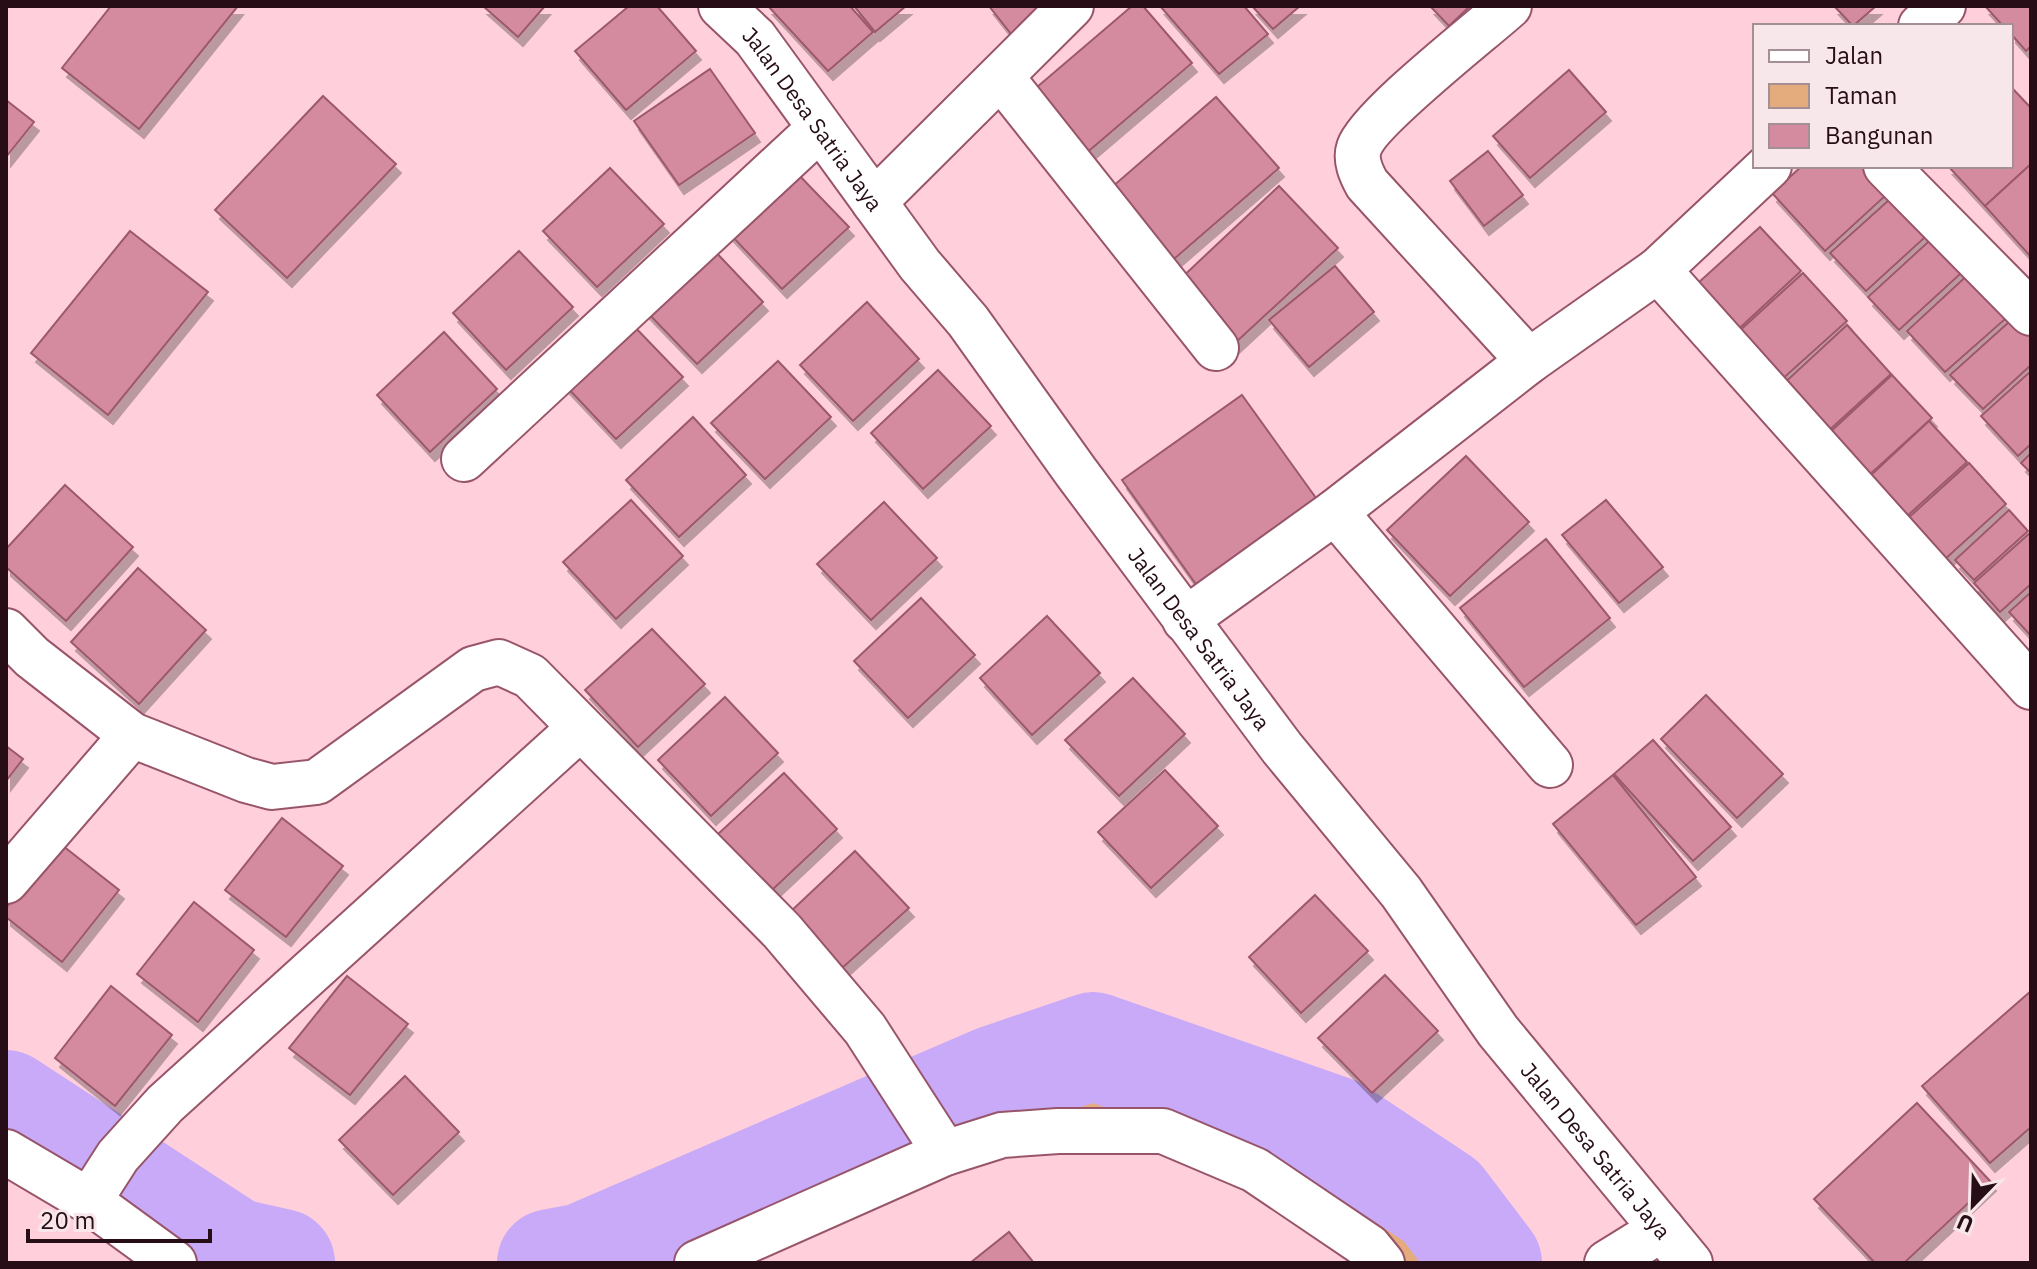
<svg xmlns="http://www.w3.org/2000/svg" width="2037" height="1269" viewBox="0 0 2037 1269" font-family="'IBM Plex Sans',sans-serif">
<defs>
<filter id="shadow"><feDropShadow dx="5" dy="9" stdDeviation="0" flood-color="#0004"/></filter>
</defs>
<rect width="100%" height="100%" fill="#ffd0db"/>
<g fill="#e4ac7d">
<path d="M1093,1046L1334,1130L1441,1201L1488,1263H1382L1255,1170L1058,1131L697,1263H551L583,1257L996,1079Z"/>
<path d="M6,1104L233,1252L281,1263H174L6,1152Z"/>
</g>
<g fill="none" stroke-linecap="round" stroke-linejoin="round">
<g stroke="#c8aaf8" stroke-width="108">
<path d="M6,1104L233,1252L281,1263"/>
<path d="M551,1263L583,1257L996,1079L1093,1046L1334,1130L1441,1201L1488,1263"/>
</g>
</g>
<g fill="#d48b9f" stroke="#9c586c" stroke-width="2" filter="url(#shadow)">
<path d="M111,6H238L139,129L62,68Z"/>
<path d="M483,6H545L518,37Z"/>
<path d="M629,6H657L696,51L626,110L575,51Z"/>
<path d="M768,6H850L873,32L828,71Z"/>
<path d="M854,6H906L875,32Z"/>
<path d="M989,6H1038L1045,16L1015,39Z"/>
<path d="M1132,6H1143L1192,63L1084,155L1030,93Z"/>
<path d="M1160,6H1244L1268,34L1219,74Z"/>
<path d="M1252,6H1300L1273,29Z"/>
<path d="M1430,6H1470L1449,26Z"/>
<path d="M1834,6H1876L1853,26Z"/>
<path d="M1985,6H2031V46L2026,51L2011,34V26H2003Z"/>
<path d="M710,69L755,133L679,185L634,121Z"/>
<path d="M1569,70L1606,112L1530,178L1493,136Z"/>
<path d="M2013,89L2031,108V164L1985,206L1948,166H2011Z"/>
<path d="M323,96L396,164L287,278L215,210Z"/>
<path d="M1216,97L1279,168L1174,259L1112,187Z"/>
<path d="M6,100L34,122L6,157Z"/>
<path d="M1488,151L1523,195L1484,226L1450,181Z"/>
<path d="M2031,164V257L1985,206Z"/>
<path d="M1802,166H1879L1897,185L1825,251L1772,193Z"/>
<path d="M610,168L664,224L597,287L543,231Z"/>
<path d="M795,171L849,227L782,289L729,233Z"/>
<path d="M1279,186L1338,248L1234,344L1177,282Z"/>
<path d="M1899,191L1934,229L1866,291L1830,253Z"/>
<path d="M1760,227L1801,271L1730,337L1688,292Z"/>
<path d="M130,231L208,292L108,415L31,353Z"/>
<path d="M1939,232L1970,265L1899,330L1868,297Z"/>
<path d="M710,246L763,302L697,364L643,308Z"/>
<path d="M519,251L573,307L506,370L453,313Z"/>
<path d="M1335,266L1374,312L1309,367L1269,320Z"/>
<path d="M1973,270L2012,313L1945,372L1907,331Z"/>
<path d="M1803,273L1847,321L1779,382L1736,334Z"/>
<path d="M867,302L919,359L853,421L800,365Z"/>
<path d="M2019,313L2031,325V365L1983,409L1950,375Z"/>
<path d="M629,321L683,377L616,439L563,383Z"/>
<path d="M1847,325L1891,374L1825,434L1781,386Z"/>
<path d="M444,332L497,389L430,452L377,395Z"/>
<path d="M778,361L831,417L765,479L711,423Z"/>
<path d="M938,370L991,426L923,489L871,433Z"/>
<path d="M2031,371V444L2018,456L1981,416Z"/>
<path d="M1892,375L1932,418L1867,477L1828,434Z"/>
<path d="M1242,395L1321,505L1200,590L1122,480Z"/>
<path d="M693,417L746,475L679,537L626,480Z"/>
<path d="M1929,421L1967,462L1906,517L1869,477Z"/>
<path d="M2031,453V473L2021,463Z"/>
<path d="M1466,456L1529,522L1450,596L1387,530Z"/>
<path d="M1969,463L2006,504L1944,560L1906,520Z"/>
<path d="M65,485L133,547L66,621L6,567V549Z"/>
<path d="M631,500L683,556L616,619L563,562Z"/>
<path d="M1606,500L1663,567L1619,603L1562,535Z"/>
<path d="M884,502L937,558L871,620L817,564Z"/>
<path d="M2009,510L2028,531L1974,580L1955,560Z"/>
<path d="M2031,532V584L2000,612L1974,583Z"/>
<path d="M1546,539L1610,618L1524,687L1460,608Z"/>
<path d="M138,568L206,630L139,704L71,642Z"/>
<path d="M2031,592V636L2009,612Z"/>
<path d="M921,598L975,655L908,718L854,661Z"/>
<path d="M1047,616L1100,673L1032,735L980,678Z"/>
<path d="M652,629L705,684L638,747L585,690Z"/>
<path d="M1133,678L1185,734L1119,796L1065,740Z"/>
<path d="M1706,695L1783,774L1737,818L1661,739Z"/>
<path d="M725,697L778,753L711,816L658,760Z"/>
<path d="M1653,740L1731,827L1693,861L1614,774Z"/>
<path d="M6,746L23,759L6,781Z"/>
<path d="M1165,770L1218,826L1151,888L1098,832Z"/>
<path d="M784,773L837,829L771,891L717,835Z"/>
<path d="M1613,775L1696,877L1636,925L1553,824Z"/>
<path d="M282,818L343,866L286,937L225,890Z"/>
<path d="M58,842L119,890L62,962L6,917V908Z"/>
<path d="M855,851L909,908L841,969L789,913Z"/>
<path d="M1315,895L1368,951L1301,1013L1249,957Z"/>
<path d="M194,902L254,950L198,1022L137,974Z"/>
<path d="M1385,975L1438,1031L1372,1093L1318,1038Z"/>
<path d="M347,976L408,1024L350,1095L289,1048Z"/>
<path d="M111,986L172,1035L115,1106L55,1058Z"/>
<path d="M2031,991V1127L1990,1163L1922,1086Z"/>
<path d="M405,1076L459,1132L393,1195L339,1140Z"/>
<path d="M1917,1103L1991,1182L1904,1263H1875L1814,1199Z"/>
<path d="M1009,1232L1034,1263H970Z"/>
</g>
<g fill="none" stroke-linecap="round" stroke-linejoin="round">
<defs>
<g id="minor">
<path id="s1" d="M721,6L755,38L920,265L968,321L1076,472L1282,748L1401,892L1498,1031L1690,1263"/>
<path d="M1509,6C1480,32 1368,119 1359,148C1355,160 1361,173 1367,184L1529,361"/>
<path d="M1921,26L1943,6"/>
<path d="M1001,77L1216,348"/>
<path d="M1886,166L2031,313"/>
<path d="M874,202L1071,6"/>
<path d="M1658,270L2031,687"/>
<path d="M464,459L819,129"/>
<path d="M1335,512L1550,765"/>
<path d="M1185,620L1335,512L1529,361L1658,270L1769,166"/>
<path d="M6,631L32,657L132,735L246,780L272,787L317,782L473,669L499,662L530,676L782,931L865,1029L945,1153"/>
<path d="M6,881L132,735"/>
<path d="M6,1152L89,1201L174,1263"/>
<path d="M89,1201L118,1156L165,1104L580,728"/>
<path d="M697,1263L945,1153L1002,1135L1058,1131H1163L1255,1170L1369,1247L1382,1263"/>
<path d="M1607,1263L1662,1229"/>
</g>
</defs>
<use href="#minor" stroke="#985569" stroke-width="48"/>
<use href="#minor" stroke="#fff" stroke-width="44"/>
</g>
<g text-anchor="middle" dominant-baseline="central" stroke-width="6" stroke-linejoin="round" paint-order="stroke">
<g font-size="22" fill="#270d15" stroke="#f7e6ea">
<text stroke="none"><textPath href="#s1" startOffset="146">Jalan Desa Satria Jaya</textPath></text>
<text stroke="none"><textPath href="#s1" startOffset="794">Jalan Desa Satria Jaya</textPath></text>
<text stroke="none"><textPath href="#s1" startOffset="1442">Jalan Desa Satria Jaya</textPath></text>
</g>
</g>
<rect width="2037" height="1269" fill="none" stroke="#270d15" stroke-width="16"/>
<rect x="1753" y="24" width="260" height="144" fill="#f7e6ea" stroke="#a48f95" stroke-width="2"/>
<rect x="1769" y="50" width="40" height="12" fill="#ffffff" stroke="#a48f95" stroke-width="2"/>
<text x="1825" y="64" font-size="24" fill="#270d15">Jalan</text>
<rect x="1769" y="84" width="40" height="24" fill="#e4ac7d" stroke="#a48f95" stroke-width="2"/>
<text x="1825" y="104" font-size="24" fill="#270d15">Taman</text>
<rect x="1769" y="124" width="40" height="24" fill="#d48b9f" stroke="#a48f95" stroke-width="2"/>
<text x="1825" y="144" font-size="24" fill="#270d15">Bangunan</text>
<g transform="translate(1973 1205) rotate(203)" stroke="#f7e6ea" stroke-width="6" paint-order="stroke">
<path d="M0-6L14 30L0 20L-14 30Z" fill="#270d15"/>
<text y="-12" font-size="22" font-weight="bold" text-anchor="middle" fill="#270d15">U</text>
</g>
<path d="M28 1229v12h182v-12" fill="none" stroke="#270d15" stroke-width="4"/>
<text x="40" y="1229" font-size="24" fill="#270d15" stroke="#f7e6ea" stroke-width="6" paint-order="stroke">20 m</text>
</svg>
